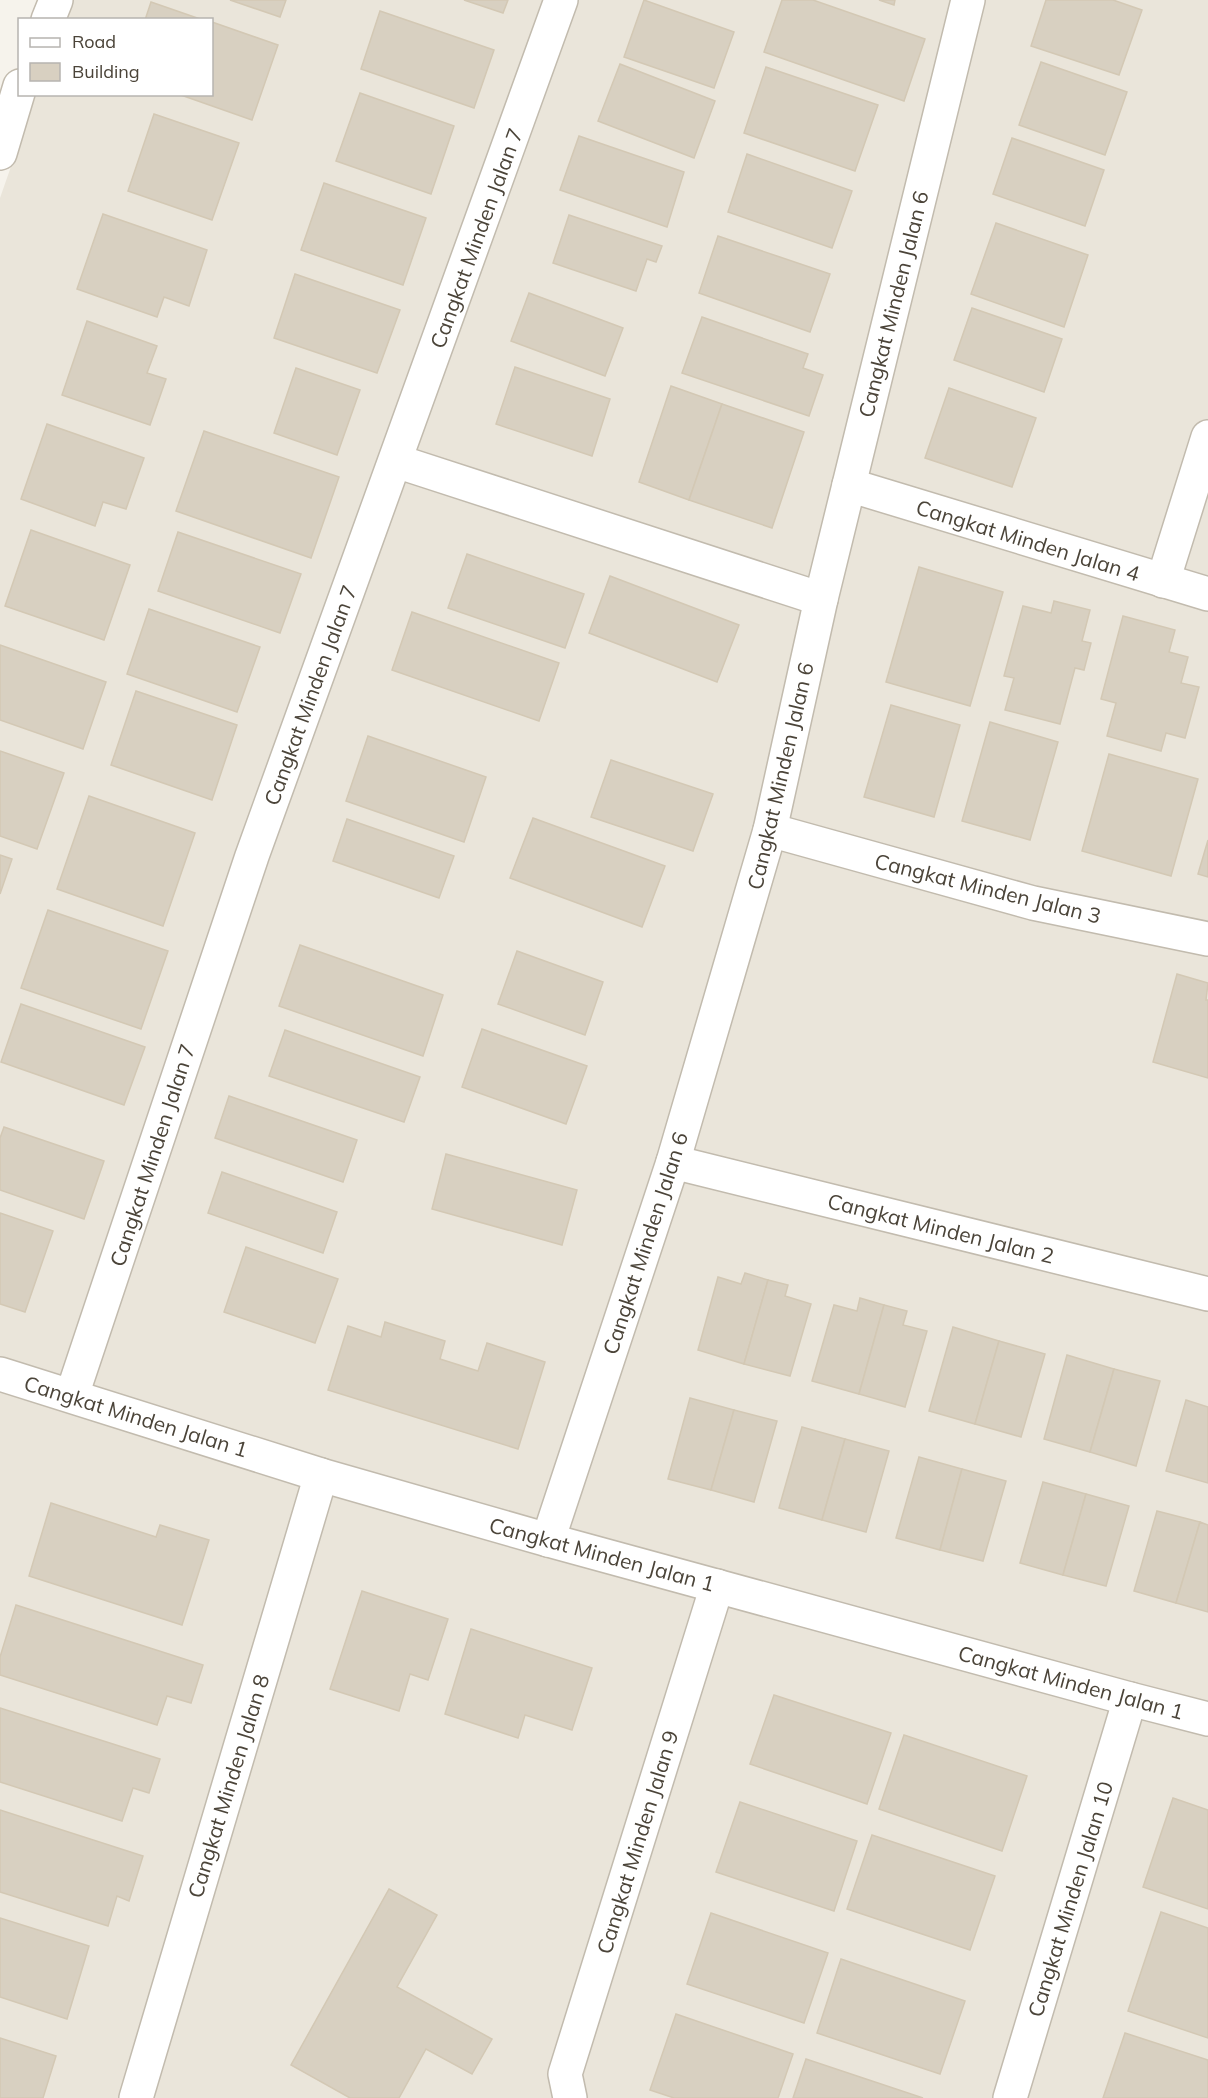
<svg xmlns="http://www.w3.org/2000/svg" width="1208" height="2098" viewBox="0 0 1208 2098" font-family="Mulish,sans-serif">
<rect width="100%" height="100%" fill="#f6f3ec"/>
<path fill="#eae5da" d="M69,0H1208V2098H0V198L36,95L212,94V20L62,19Z"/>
<g fill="#d8d0c1" stroke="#d3c8b4" stroke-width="1.5">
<path d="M230,0H286L280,17Z"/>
<path d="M464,0H508L503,13Z"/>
<path d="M644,0L734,32L714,88L624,57Z"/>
<path d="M782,0H813L925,39L904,101L764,52Z"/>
<path d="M879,0H895L894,5Z"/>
<path d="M1046,0H1113L1142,10L1119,75L1031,46Z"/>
<path d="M151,2L203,20H145Z"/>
<path d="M380,11L494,50L474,108L361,69Z"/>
<path d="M212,22L278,45L252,120L178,94H212Z"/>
<path d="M1041,62L1127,92L1105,155L1019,125Z"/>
<path d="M620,64L715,101L694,158L598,121Z"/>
<path d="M766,67L878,105L855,171L744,133Z"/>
<path d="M360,93L454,126L431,194L336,161Z"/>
<path d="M154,114L239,143L212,220L128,191Z"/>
<path d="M579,136L684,172L667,227L560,190Z"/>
<path d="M1012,138L1104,170L1085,226L993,194Z"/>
<path d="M747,154L852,191L832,248L728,212Z"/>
<path d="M324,183L426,218L403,285L301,250Z"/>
<path d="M103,214L207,250L189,306L164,297L157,317L77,289Z"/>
<path d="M569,215L662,246L656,262L647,259L636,291L553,263Z"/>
<path d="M996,223L1088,255L1064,327L971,294Z"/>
<path d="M718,236L830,274L810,332L699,293Z"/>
<path d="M295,274L400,310L377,373L274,338Z"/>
<path d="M529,293L623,328L605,376L511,341Z"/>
<path d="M972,308L1062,339L1044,392L954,360Z"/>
<path d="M702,317L808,354L803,368L823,375L809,416L682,373Z"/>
<path d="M87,321L157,346L147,373L166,379L150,425L62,395Z"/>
<path d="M515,367L610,399L592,456L496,424Z"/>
<path d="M296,368L360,390L337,455L274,433Z"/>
<path d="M671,386L722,404L689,500L639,482Z"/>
<path d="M949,388L1036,418L1012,487L925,458Z"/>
<path d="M722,404L804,432L772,528L689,500Z"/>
<path d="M47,424L144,458L126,509L103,502L95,526L21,499Z"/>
<path d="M204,431L339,477L311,558L176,511Z"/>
<path d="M31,530L130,565L104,640L5,606Z"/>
<path d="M178,532L301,574L280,633L158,591Z"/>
<path d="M467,554L584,594L565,648L448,608Z"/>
<path d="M919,567L1003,592L970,706L886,682Z"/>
<path d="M610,576L739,625L717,682L589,633Z"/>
<path d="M1054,601L1090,610L1082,641L1091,643L1084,670L1075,668L1060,724L1005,710L1014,678L1004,676L1023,606L1051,613Z"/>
<path d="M149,609L260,647L237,712L127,674Z"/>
<path d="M412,612L559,663L539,721L392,670Z"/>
<path d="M1123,616L1175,630L1169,652L1188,657L1181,683L1199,687L1185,738L1166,733L1161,751L1107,736L1116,703L1101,699Z"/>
<path d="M0,645L106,682L83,749L0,720Z"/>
<path d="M136,691L237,725L212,800L111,765Z"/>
<path d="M891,705L960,725L934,817L864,797Z"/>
<path d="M990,722L1058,742L1030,840L962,821Z"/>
<path d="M368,736L486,777L464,842L346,801Z"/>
<path d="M0,751L64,773L37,849L0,836Z"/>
<path d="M1109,754L1198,779L1171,876L1082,851Z"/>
<path d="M611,760L713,794L693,851L591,817Z"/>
<path d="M89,796L195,833L163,926L57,889Z"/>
<path d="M533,818L665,866L642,927L510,878Z"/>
<path d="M347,819L454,856L439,898L333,861Z"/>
<path d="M1208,840V877L1198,874Z"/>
<path d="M0,855L12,859L0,894Z"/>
<path d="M48,910L168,951L141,1029L21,988Z"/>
<path d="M300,945L443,995L423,1056L279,1006Z"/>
<path d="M517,951L603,982L585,1035L498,1004Z"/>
<path d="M1177,974L1208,983L1206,1000H1208V1078L1153,1062Z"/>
<path d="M21,1004L145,1047L124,1105L1,1062Z"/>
<path d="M482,1029L587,1066L566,1124L462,1087Z"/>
<path d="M285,1030L420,1077L404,1122L269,1076Z"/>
<path d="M229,1096L357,1140L343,1182L215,1138Z"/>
<path d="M4,1127L104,1161L84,1219L0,1190V1138Z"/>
<path d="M446,1154L577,1190L562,1245L432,1209Z"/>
<path d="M222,1172L337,1212L323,1253L208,1213Z"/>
<path d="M0,1213L53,1231L25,1312L0,1304Z"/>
<path d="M246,1247L338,1279L315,1343L224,1312Z"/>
<path d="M745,1273L768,1280L744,1364L698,1350L718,1277L741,1284Z"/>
<path d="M768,1280L788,1285L785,1296L811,1304L790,1376L744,1364Z"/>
<path d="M860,1298L884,1305L859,1394L812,1381L834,1305L857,1311Z"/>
<path d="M884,1305L907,1311L903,1325L927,1331L905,1407L859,1394Z"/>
<path d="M385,1322L445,1341L440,1359L478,1371L487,1343L545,1362L518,1449L328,1390L348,1326L381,1337Z"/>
<path d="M953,1327L999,1341L975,1424L929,1411Z"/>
<path d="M999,1341L1045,1354L1021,1437L975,1424Z"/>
<path d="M1067,1355L1114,1369L1090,1452L1044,1439Z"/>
<path d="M1114,1369L1160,1381L1136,1466L1090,1452Z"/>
<path d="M690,1398L734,1410L711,1490L668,1479Z"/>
<path d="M1186,1400L1208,1407V1483L1166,1471Z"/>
<path d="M734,1410L777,1421L754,1502L711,1490Z"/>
<path d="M802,1427L845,1439L822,1520L779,1508Z"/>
<path d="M845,1439L889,1451L866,1532L822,1520Z"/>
<path d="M919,1457L962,1469L940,1550L896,1538Z"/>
<path d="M962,1469L1006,1481L983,1561L940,1550Z"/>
<path d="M1043,1482L1086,1494L1063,1575L1020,1563Z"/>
<path d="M1086,1494L1129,1506L1106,1586L1063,1575Z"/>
<path d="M51,1503L156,1537L160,1525L209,1540L182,1625L29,1576Z"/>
<path d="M1157,1511L1200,1522L1176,1603L1134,1591Z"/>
<path d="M1200,1522L1208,1525V1612L1176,1603Z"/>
<path d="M362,1591L448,1619L428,1680L410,1674L399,1711L330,1689Z"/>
<path d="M16,1605L203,1665L191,1703L167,1696L157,1725L0,1675V1657Z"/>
<path d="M471,1629L592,1668L572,1730L525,1715L518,1738L445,1714Z"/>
<path d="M774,1695L891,1733L867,1804L750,1764Z"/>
<path d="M0,1708L160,1759L149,1793L133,1788L122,1821L0,1782Z"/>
<path d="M904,1735L1027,1776L1002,1851L879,1809Z"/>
<path d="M1173,1798L1208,1810V1909L1143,1887Z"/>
<path d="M740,1802L857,1841L834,1911L716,1872Z"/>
<path d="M0,1810L143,1856L129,1901L117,1896L108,1926L0,1892Z"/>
<path d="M872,1835L995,1876L970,1950L847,1909Z"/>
<path d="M389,1889L437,1915L397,1987L492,2039L472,2074L426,2049L399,2098H350L291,2065Z"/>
<path d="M1161,1912L1208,1928V2038L1128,2011Z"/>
<path d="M711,1913L828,1953L804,2023L687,1984Z"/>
<path d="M0,1918L89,1946L67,2019L0,1997Z"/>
<path d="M841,1959L965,2001L940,2074L817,2033Z"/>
<path d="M676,2014L793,2054L778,2098H674L650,2090Z"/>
<path d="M1125,2033L1208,2060V2098H1103Z"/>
<path d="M0,2038L56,2056L43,2098H0Z"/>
<path d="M806,2059L923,2098H793Z"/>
</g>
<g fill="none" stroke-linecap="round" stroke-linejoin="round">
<defs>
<g id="minor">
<path d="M48,20L56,0"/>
<path d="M0,153L20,86"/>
<path d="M396,461L821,599"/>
<path d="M849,485L1208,594"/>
<path d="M1163,581L1208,437"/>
<path d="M770,830L1033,903L1208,939"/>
<path d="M673,1162L1208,1294"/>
<path d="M0,1374L321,1475L548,1540L1130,1699L1208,1719"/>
<path d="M72,1395L252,856L561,0"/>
<path d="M548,1540L673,1162L770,830L821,599L968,0"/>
<path d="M136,2098L321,1475"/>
<path d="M570,2098L565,2074L717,1586"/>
<path d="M1010,2098L1130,1699"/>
</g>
</defs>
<use href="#minor" stroke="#c2bbae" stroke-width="36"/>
<use href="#minor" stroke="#fff" stroke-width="33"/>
</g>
<g text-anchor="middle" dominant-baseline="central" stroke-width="4.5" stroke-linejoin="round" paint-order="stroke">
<g font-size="21" fill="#4b4439" stroke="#fff">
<text transform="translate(476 238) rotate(-70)">Cangkat Minden Jalan 7</text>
<text transform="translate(893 304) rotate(-76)">Cangkat Minden Jalan 6</text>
<text transform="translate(1028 540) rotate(17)">Cangkat Minden Jalan 4</text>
<text transform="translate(310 695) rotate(-70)">Cangkat Minden Jalan 7</text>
<text transform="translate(780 776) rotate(-77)">Cangkat Minden Jalan 6</text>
<text transform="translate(988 888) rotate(14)">Cangkat Minden Jalan 3</text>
<text transform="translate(152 1155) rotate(-72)">Cangkat Minden Jalan 7</text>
<text transform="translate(941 1228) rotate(14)">Cangkat Minden Jalan 2</text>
<text transform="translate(645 1243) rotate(-72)">Cangkat Minden Jalan 6</text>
<text transform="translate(136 1416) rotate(17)">Cangkat Minden Jalan 1</text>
<text transform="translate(602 1554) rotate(15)">Cangkat Minden Jalan 1</text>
<text transform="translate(1071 1682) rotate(15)">Cangkat Minden Jalan 1</text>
<text transform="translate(228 1786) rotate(-73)">Cangkat Minden Jalan 8</text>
<text transform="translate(637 1842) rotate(-73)">Cangkat Minden Jalan 9</text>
<text transform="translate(1070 1899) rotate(-73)">Cangkat Minden Jalan 10</text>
</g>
</g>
<rect x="18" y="18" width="195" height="78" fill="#ffffff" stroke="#b7b4b0" stroke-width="1.5"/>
<rect x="30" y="38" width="30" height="9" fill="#ffffff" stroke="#b7b4b0" stroke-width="1.5"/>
<text x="72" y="48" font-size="18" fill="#4b4439">Road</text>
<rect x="30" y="63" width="30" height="18" fill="#d8d0c1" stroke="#b7b4b0" stroke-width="1.5"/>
<text x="72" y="78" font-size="18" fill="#4b4439">Building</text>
</svg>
